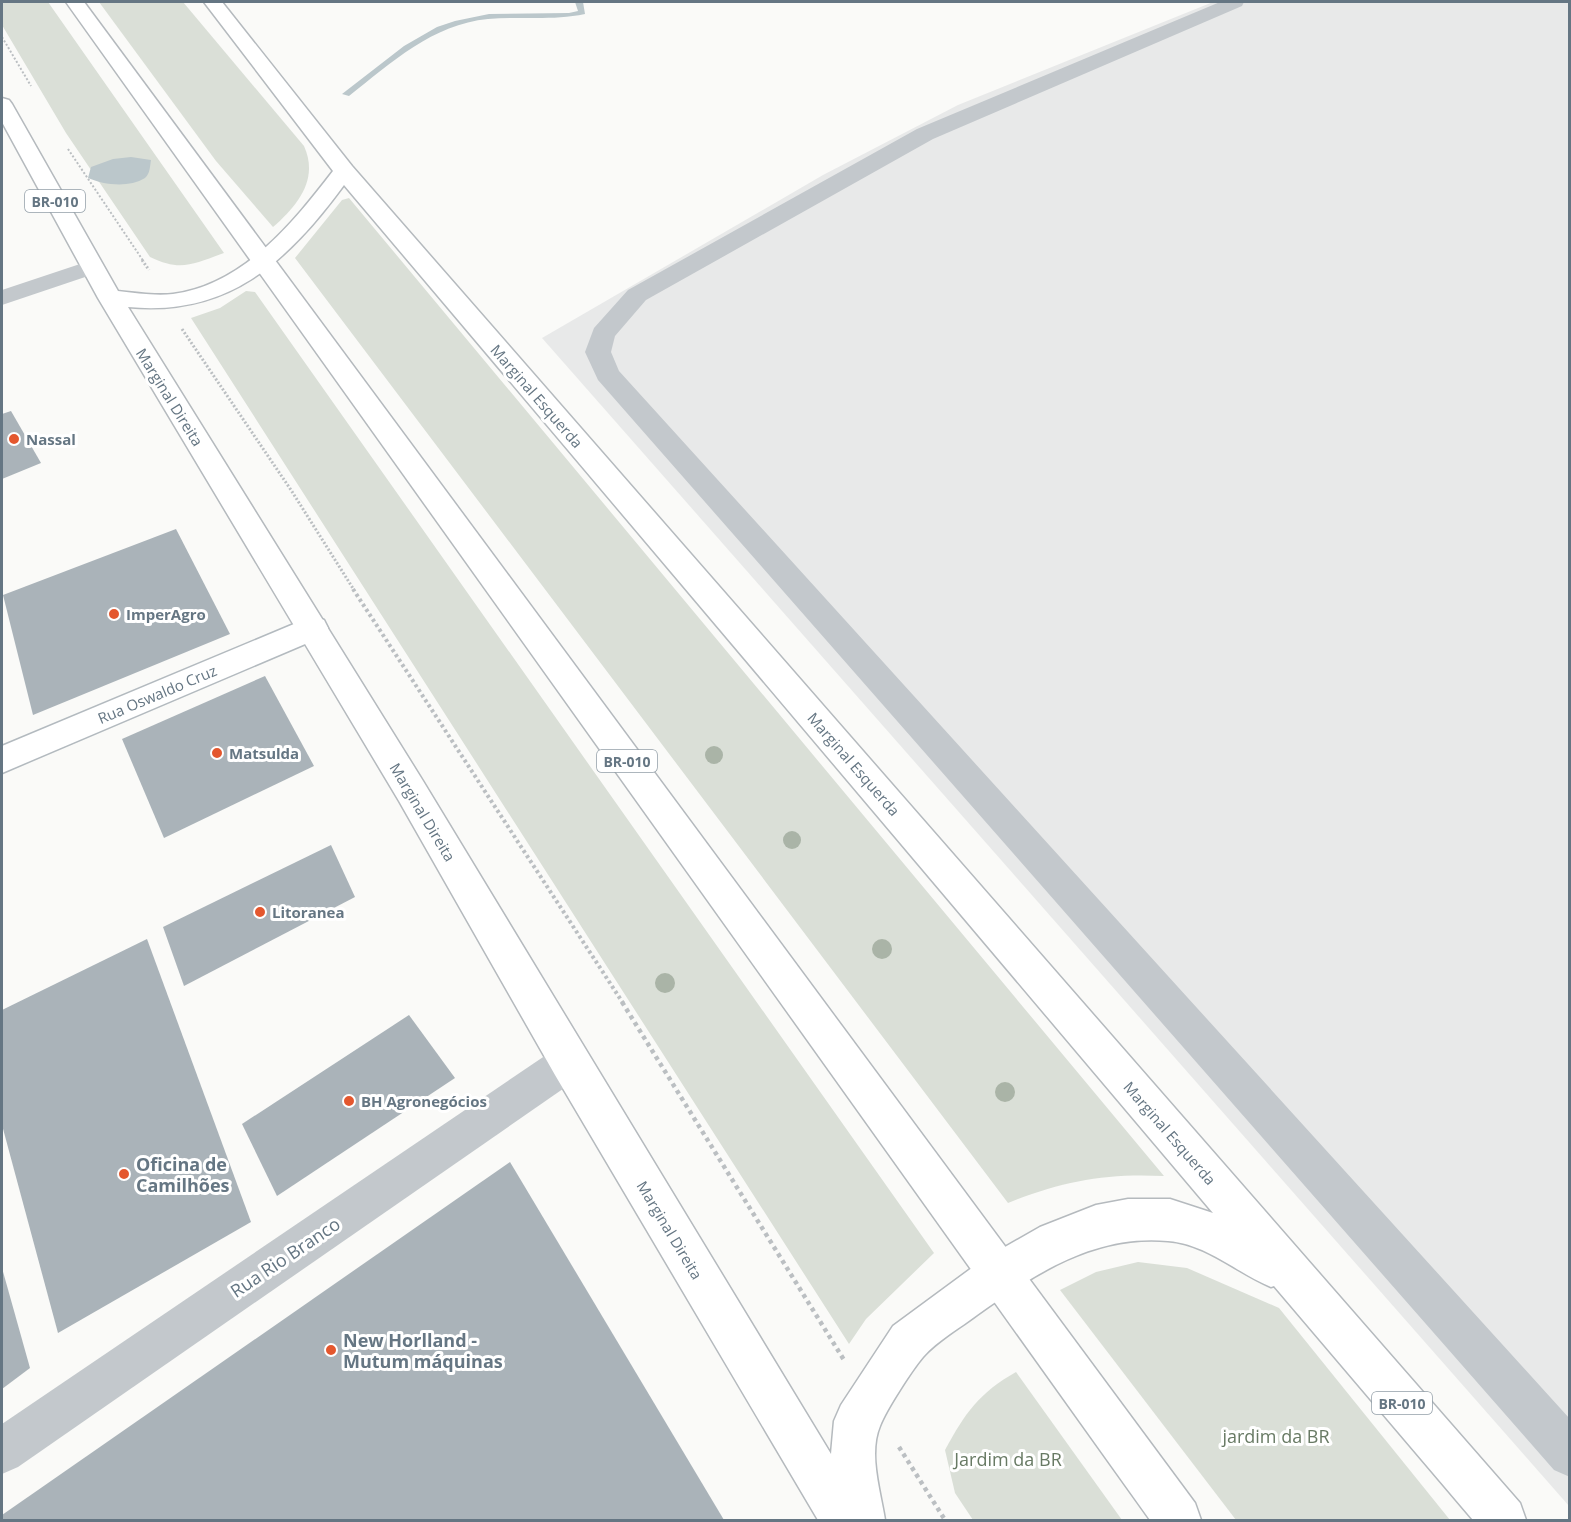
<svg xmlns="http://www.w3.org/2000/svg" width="1571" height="1522" viewBox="0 0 1571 1522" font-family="'Open Sans',sans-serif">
<rect width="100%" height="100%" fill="#fafaf8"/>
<path fill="#e8e9e9" d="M1213,2H1569V1506L542,338L823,175L958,105Z"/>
<g fill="#dadfd7">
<path d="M2,2H48L224,253C193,264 181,272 150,257L66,133L2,25Z"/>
<path d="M99,2H183L304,146C319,179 298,205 273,227L216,161Z"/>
<path d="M349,198L1164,1176C1106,1173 1062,1181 1008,1203L295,258L342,200Z"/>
<path d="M246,291L255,292L934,1253L866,1319L849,1344L191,318L220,308Z"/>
<path d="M1138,1262L1187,1268L1279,1308L1450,1520H1236L1060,1290L1096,1272Z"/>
<path d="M1016,1372L1122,1520H973L955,1493L945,1450C965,1413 979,1393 1016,1372Z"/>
</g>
<path fill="#bbc7cb" d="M131,157L151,160C150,166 150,174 145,178C129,188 104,185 88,178L91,167L113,159Z"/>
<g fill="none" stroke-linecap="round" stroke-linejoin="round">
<path fill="#bbc7cb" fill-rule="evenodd" d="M575,2H583L585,14C552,21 521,16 488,19C433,24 391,63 349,96L342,94L404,46L437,27L455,21L489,14L569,13L578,11Z"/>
</g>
<g fill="#aab3b9">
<path d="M11,411L41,463L2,479V414Z"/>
<path d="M176,529L230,634L33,715L3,595Z"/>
<path d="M265,676L314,766L164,838L122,739Z"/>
<path d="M331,845L355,897L184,986L163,927Z"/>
<path d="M147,939L251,1222L58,1333L2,1125V1010Z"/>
<path d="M409,1015L455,1078L277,1196L242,1124Z"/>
<path d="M510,1162L724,1520H2V1515Z"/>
<path d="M2,1268L30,1368L2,1389Z"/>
</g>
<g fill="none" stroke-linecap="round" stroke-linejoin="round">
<defs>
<path id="secondary" d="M313,616L324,620L328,628L324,636L2,773V746Z"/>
<path id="primary" d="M204,2H222L352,166L1520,1503L1526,1520H1473L1274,1286L1271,1287C1237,1273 1207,1244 1168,1241C1094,1234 1035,1274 977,1315C960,1328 938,1340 923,1357C912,1370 886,1410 880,1426C868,1454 881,1493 885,1520H818L555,1075L399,801L98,298L2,122V98L9,100L12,104L118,291C136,293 155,296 173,294C243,285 293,223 333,171ZM344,185L1213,1213L1170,1199H1128L1096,1205L1040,1227L984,1259L893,1326L841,1405L834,1421L831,1454L423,781L128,307C229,317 288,261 344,185Z"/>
<path id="highway" d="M66,2H84L1195,1503L1201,1520H1150Z"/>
</defs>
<use href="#secondary" stroke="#b3babf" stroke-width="3"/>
<use href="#primary" stroke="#b5babe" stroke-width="3"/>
<use href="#highway" stroke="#b4b9bd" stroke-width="3"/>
<g stroke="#bbbfc2" stroke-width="2" stroke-dasharray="2 2" stroke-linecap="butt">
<path d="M2,37L31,86"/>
<path d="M68,149L144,262"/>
</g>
<g stroke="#bbbfc2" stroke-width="3" stroke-dasharray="2 2" stroke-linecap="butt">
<path d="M142,260L149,270"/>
<path d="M182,329L291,490L354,590"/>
</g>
<path stroke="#bbbfc2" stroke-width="4" stroke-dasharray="3 3" stroke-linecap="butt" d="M353,589L623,1003"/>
<g stroke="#bbbfc2" stroke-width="4.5" stroke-dasharray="4 4" stroke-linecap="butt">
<path d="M622,1002L844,1360"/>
<path d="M899,1447L945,1520"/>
</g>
<g fill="#c3c8cc" fill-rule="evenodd">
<path d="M1220,2H1244L1242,6L933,139L646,300L615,336L611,352L619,371L1570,1419V1477L1554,1470L598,380L585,352L594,328L628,290L917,129Z"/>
<path d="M92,260L100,262L104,267L100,272L2,305V290Z"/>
<path d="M569,1043L583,1049L588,1062L583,1075L18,1467L2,1474V1424L555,1049Z"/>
</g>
<use href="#secondary" fill="#fff" fill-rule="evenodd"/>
<use href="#primary" fill="#fff" fill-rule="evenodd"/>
<use href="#highway" fill="#fff" fill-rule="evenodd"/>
</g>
<g fill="#aab4a7">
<circle cx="714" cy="755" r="9"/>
<circle cx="792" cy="840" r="9"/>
<circle cx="882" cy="949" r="10"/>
<circle cx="665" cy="983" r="10"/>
<circle cx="1005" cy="1092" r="10"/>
</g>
<g fill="#e4572e" stroke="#fff" stroke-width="2">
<circle cx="14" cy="439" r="6"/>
<circle cx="114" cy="614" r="6"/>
<circle cx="217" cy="753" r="6"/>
<circle cx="260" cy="912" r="6"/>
<circle cx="349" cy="1101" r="6"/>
<circle cx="124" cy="1174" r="6"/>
<circle cx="331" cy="1350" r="6"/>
</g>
<g text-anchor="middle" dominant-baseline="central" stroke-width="6" stroke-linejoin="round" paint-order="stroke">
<g fill="#fff" stroke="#939fa8" stroke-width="1.5">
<rect x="25" y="190" width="60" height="22" rx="4.5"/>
<rect x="597" y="750" width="60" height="22" rx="4.5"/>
<rect x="1372" y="1392" width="60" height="22" rx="4.5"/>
</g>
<g font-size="14" font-weight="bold" fill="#657683">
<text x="55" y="201">BR-010</text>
<text x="627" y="761">BR-010</text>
<text x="1402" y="1403">BR-010</text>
</g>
<g font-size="15" fill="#657683" stroke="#fff">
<text transform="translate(537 396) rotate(49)">Marginal Esquerda</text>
<text transform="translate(170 397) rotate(58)">Marginal Direita</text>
<text transform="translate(157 694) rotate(-23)">Rua Oswaldo Cruz</text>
<text transform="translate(854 764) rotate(49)">Marginal Esquerda</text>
<text transform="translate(423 812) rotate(59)">Marginal Direita</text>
<text transform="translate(1170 1133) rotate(49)">Marginal Esquerda</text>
<text transform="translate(670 1230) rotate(59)">Marginal Direita</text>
</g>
<g font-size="15" font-weight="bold" fill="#657683" stroke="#fff" text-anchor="start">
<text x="26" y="439">Nassal</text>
<text x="126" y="614">ImperAgro</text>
<text x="229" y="753">Matsulda</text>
<text x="272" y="912">Litoranea</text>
<text x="361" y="1101">BH Agronegócios</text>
</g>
<g font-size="18" font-weight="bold" fill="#657683" stroke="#fff" text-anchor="start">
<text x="136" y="1164">Oficina de<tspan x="136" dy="21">Camilhões</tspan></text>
<text x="343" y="1340">New Horlland -<tspan x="343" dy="21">Mutum máquinas</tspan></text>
</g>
<g font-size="18" fill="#657683" stroke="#fff">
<text transform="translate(285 1257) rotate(-34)">Rua Rio Branco</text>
</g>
<g font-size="18" fill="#687a64" stroke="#fff">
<text x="1276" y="1436">jardim da BR</text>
<text x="1008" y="1459">Jardim da BR</text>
</g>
</g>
<rect width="1571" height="1522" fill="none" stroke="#657683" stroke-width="6"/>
</svg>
